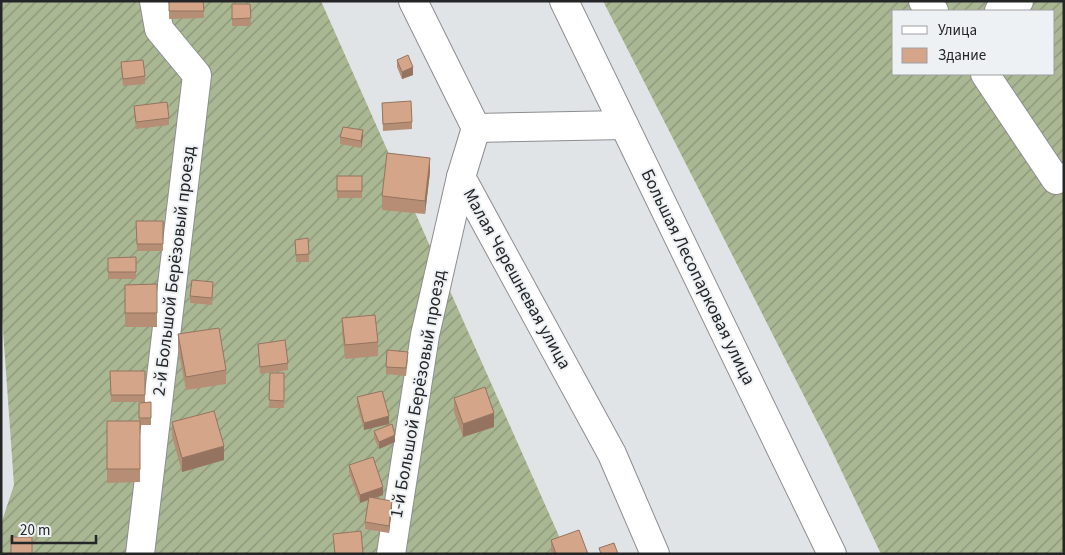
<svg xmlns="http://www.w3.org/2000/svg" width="1065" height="555" viewBox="0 0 1065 555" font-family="'Source Sans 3',sans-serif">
<defs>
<pattern id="garden-furrows" width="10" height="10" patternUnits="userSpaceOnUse" patternTransform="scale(1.25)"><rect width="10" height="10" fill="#aab793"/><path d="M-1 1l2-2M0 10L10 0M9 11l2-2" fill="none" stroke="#8a9578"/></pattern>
</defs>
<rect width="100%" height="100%" fill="#e1e4e7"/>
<g fill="url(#garden-furrows)" fill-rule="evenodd">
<path d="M1,1H321L567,554H1V524L14,485L1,302Z"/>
<path d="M603,1H1064V554H881L831,449ZM894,11H1054V74H894Z"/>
</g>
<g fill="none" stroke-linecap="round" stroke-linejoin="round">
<defs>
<g id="minor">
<path d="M413,1L476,128L461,177L612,454L655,554"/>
<path d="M923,1L934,11"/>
<path d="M999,11L1019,1"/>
<path d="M985,74L1056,180L1064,177"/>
<path d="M476,128L624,125"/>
<path d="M140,554L197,75L159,29L154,1"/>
<path d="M391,554L425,335L461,177"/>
</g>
<path id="major" d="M564,1L832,554"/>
</defs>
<use href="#minor" stroke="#8c8e91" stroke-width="30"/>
<use href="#major" stroke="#8c8e91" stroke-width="30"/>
<use href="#minor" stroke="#fff" stroke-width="28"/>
<use href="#major" stroke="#fff" stroke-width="28"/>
</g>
<g fill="#b68e76">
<path d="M169,1H203L204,18L169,19Z"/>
<path d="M232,4H250L251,26H232Z"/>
<path d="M397,60L413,75L402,79L397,67Z"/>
<path d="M121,62L145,76V84L123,86L121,70Z"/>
<path d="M382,103L412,122V129L383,131Z"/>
<path d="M134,106L169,118V125L136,129L134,114Z"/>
<path d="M340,137H363L361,148L340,144Z"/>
<path d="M430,172L425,214L382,210V196Z"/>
<rect x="337" y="176" width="25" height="22"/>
<path d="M136,221H163V251H137Z"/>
<path d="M295,240L309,254V262H296Z"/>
<path d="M136,257V279H108V258Z"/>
<path d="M157,284V327H125V285Z"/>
<path d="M213,289L212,305L190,303V296Z"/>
<path d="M342,318L378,342V356L345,359L342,332Z"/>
<path d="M178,334L226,370V384L186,390L178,348Z"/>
<path d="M258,344L288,363V370L260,374Z"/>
<path d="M408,359L406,376L386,374V367Z"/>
<path d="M110,371H145V402H111Z"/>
<path d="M270,373H284V408H269Z"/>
<path d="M357,397L389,424L364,430L357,405Z"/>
<path d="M454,398L494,427L463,437L454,412Z"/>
<path d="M151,402V425H140V482L107,483V421H139V403Z"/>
<path d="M172,422L224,460L182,472L172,436Z"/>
<path d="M374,431L395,442L379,449L374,438Z"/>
<path d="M349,465L383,495L373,498L392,508L389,533L365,529V522L369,499L360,503L349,472Z"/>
<path d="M551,540L588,554H551Z"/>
</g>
<g fill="#947460">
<path d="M413,67V75L402,79V72Z"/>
<path d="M363,130V137L361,148V141Z"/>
<path d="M430,158V172L425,214V201Z"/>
<path d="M494,413V427L463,437V424Z"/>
<path d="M389,416V424L364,430V423Z"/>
<path d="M395,435V442L379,449V442Z"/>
<path d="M224,446V460L182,472V458Z"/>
<path d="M383,487V495L360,503V495Z"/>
<path d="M392,501V508L389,533V526Z"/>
</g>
<g fill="#d4a589" stroke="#947460">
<path d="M169,1H203L204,11H169Z"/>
<path d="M232,4H250L251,18L232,19Z"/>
<path d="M408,55L413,67L402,72L397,60Z"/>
<path d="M143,60L145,76L123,79L121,62Z"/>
<path d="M411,101L412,122L383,124L382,103Z"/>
<path d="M167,102L169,118L136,122L134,106Z"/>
<path d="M343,127L363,130L361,141L340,137Z"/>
<path d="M387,153L430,158L425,201L382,196Z"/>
<rect x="337" y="176" width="25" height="15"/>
<path d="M136,221H163V244H137Z"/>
<path d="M308,238L309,254L296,255L295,240Z"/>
<path d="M136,257V272H108V258Z"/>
<path d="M192,280L213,282L212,298L190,296Z"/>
<path d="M157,284V313H125V285Z"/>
<path d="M375,315L378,342L345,345L342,318Z"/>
<path d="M219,328L226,370L186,377L178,334Z"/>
<path d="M285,340L288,363L260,367L258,344Z"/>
<path d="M387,350L408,352L406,368L386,367Z"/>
<path d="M110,371H145V395H111Z"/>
<path d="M270,373H284V401L269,400Z"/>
<path d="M485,387L494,413L463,424L454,398Z"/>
<path d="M382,391L389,416L364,423L357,397Z"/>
<path d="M151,402V418H139V403Z"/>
<path d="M214,411L224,446L182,458L172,422Z"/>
<rect x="107" y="421" width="33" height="48"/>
<path d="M392,424L395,435L379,442L374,431Z"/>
<path d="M373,457L383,487L360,495L349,465Z"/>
<path d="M369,497L392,501L389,526L365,522Z"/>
<path d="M579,530L588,554H556L551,540Z"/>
<path d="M361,531L363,554H335L333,534Z"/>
<rect x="11" y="537" width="21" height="17"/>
<path d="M614,543L618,554H601L599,548Z"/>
</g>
<g text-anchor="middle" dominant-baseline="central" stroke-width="4" stroke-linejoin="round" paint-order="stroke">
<g font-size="18" fill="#242526" stroke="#eef1f4">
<text transform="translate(174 271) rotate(-83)">2-й Большой Берёзовый проезд</text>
<text transform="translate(698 277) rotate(64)">Большая Лесопарковая улица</text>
<text transform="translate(517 279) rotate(61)">Малая Черешневая улица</text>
<text transform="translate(418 394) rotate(-80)">1-й Большой Берёзовый проезд</text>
</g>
</g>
<rect width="1065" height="555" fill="none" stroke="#242526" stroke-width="5"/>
<rect x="892" y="10" width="162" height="65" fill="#eef1f4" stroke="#9d9fa2"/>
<rect x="902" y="26" width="25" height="8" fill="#ffffff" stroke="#9d9fa2"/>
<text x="938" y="35" font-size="15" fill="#242526">Улица</text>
<rect x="902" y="48" width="25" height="15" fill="#d4a589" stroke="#9d9fa2"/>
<text x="938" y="60" font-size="15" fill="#242526">Здание</text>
<path d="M12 535v8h84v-8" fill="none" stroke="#242526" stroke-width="2.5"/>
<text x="20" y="535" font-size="15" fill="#242526" stroke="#eef1f4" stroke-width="4" paint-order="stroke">20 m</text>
</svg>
